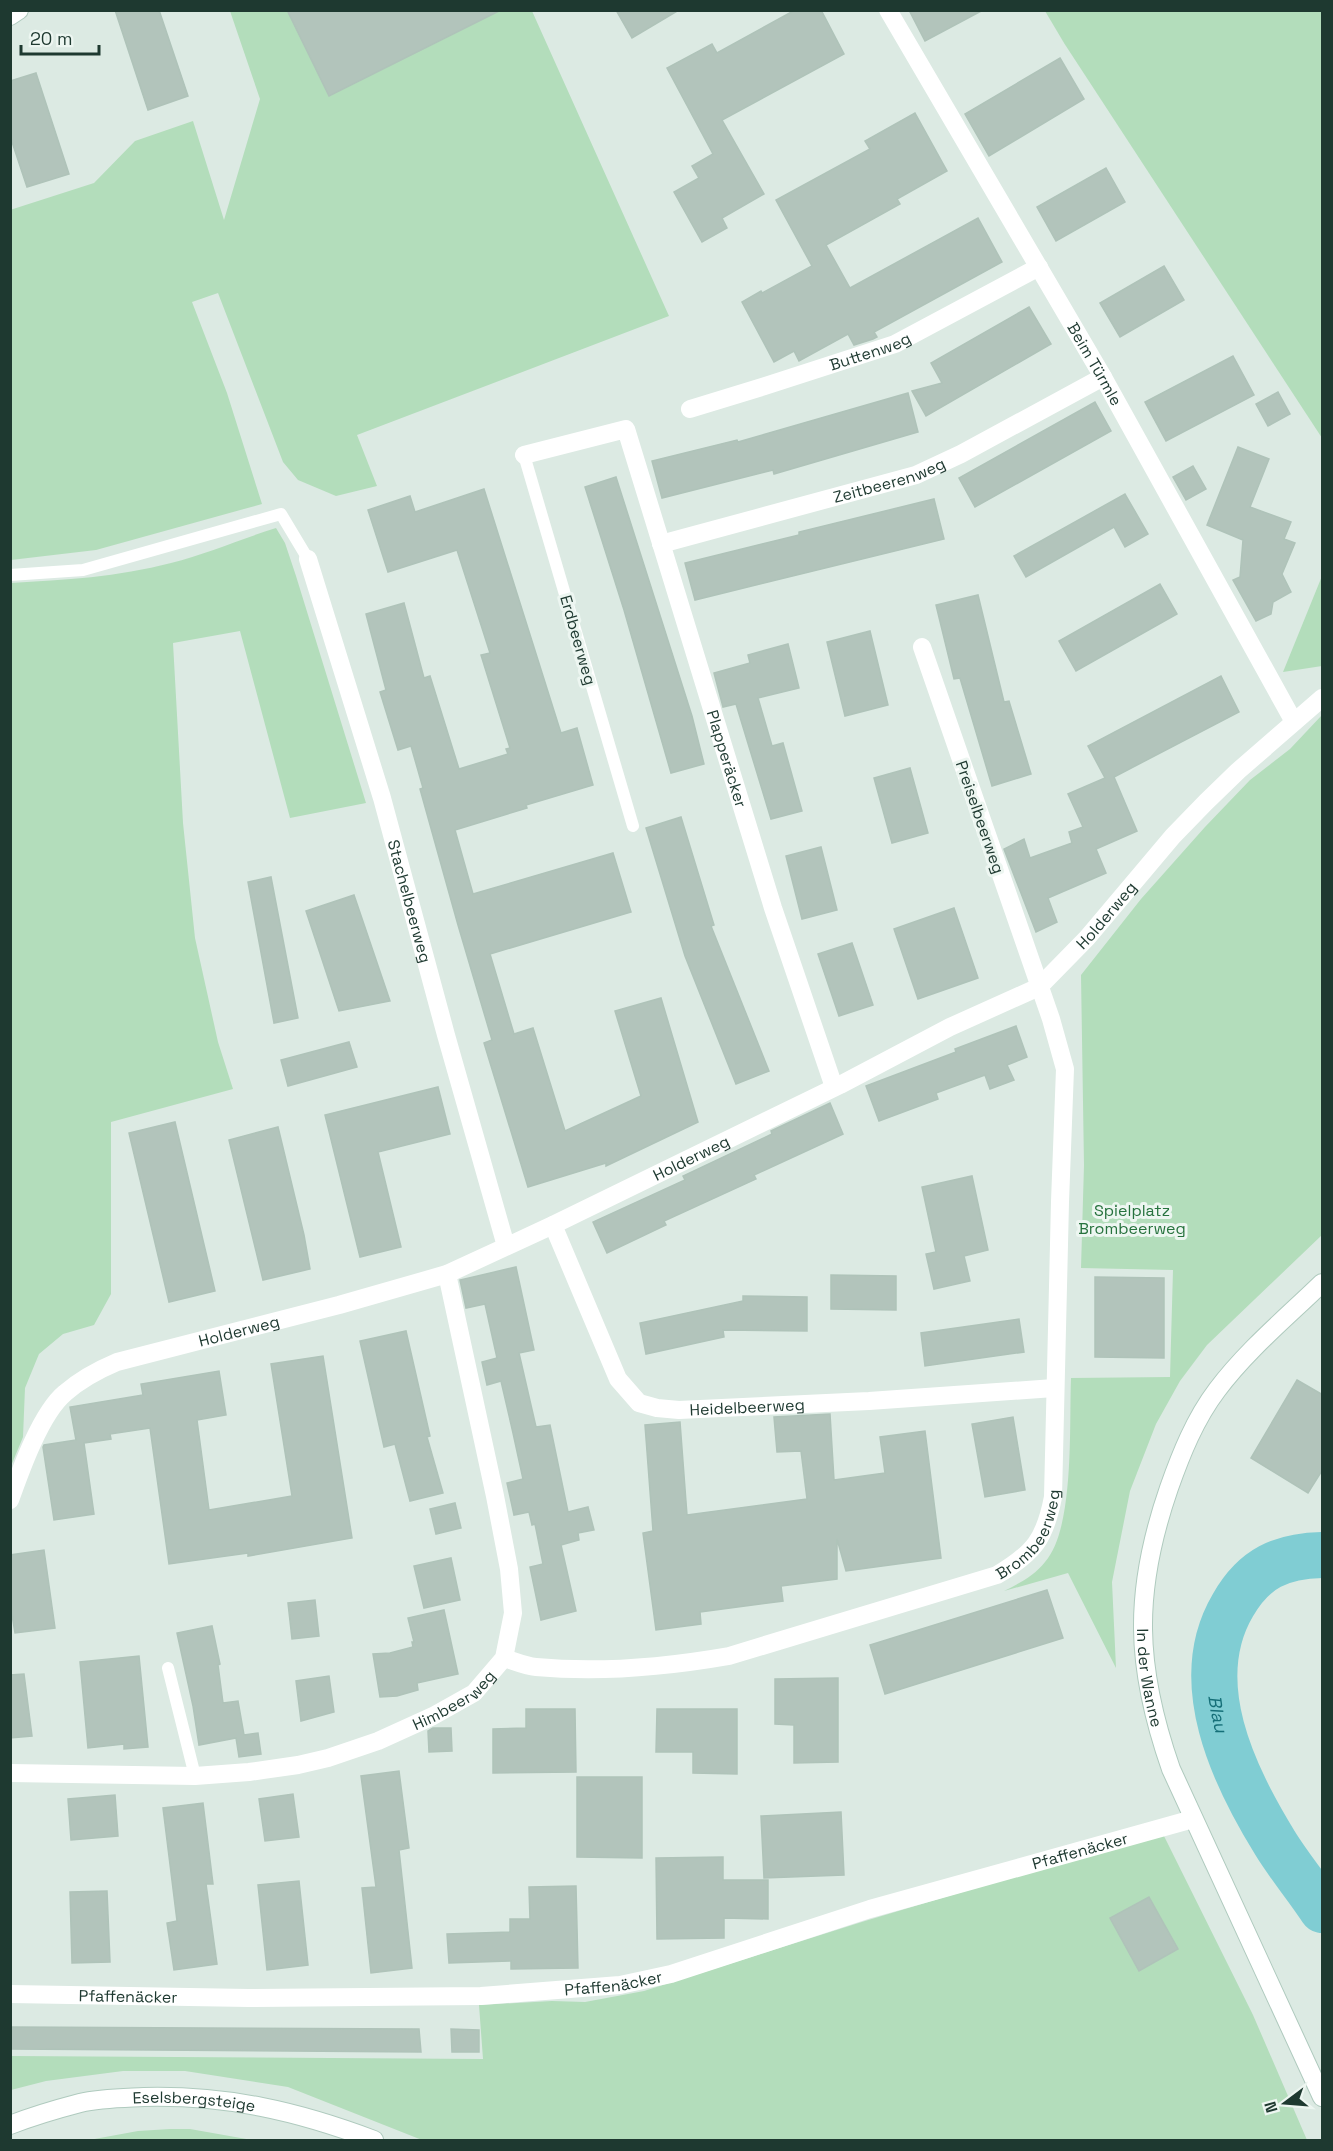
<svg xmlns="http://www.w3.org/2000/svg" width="1333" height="2151" viewBox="0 0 1333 2151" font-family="'Space Grotesk',sans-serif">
<rect width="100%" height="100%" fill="#dceae3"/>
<g fill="#b3ddbb">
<path d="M230,11H532L669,316L357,435L377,486L336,496L298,480L283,462L218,293L192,302L227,393L262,504L96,550L11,560L10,210L94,183L135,141L193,121L224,220L260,99Z"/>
<path d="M1045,11H1322V438L1064,43Z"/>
<path d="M276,528L285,543L296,576L366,803L290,818L240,631L173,643L183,823L195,938L218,1042L233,1089L111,1122V1294L94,1325L63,1334L39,1354L25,1388L23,1437L11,1466V583C64,580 118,577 171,563C206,554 241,539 276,528Z"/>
<path d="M1322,576V666L1283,672Z"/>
<path d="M1322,715V1235L1207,1345L1180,1381L1156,1424L1130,1491L1112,1582L1116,1668L1068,1573L1004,1591C1020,1583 1034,1576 1045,1562C1075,1528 1069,1424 1071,1378L1170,1377L1173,1270L1081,1268L1084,1165L1081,975L1141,899L1205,827L1250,780L1290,749Z"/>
<path d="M1162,1832L1253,2015L1307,2140H422L288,2087L185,2071H123L46,2081L11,2090V2056L483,2059L479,2005L552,2001L585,2002L644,1991L865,1921Z"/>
<path d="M170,2129H190L252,2140H89L138,2131Z"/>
</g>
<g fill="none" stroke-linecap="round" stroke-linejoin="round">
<path stroke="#80cdd3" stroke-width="46" id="s1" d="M1322,1555C1281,1556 1254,1568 1233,1605C1188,1681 1233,1775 1275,1843C1289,1866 1307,1887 1322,1910"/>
</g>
<g fill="#b2c4bb" stroke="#afc3b9" stroke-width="1.5">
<path d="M115,10H159L188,96L148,110Z"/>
<path d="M287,10H501L329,96Z"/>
<path d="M616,10H679L632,38Z"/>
<path d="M795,10H821L844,54L722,120L764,194L722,218L727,228L702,242L674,192L699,178L692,166L713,154L667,68L712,44L717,53Z"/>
<path d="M909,10H983L925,41Z"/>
<path d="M1060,58L1084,99L989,156L965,114Z"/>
<path d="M36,73L69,174L27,187L10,136V81Z"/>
<path d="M915,113L947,171L897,199L900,204L826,245L850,288L978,218L1002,262L874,332L877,337L873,339L854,345L848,334L799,361L794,351L774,362L742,302L761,291L762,293L812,266L776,200L870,149L865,141Z"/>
<path d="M1106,168L1125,202L1056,241L1037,207Z"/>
<path d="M1164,266L1184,300L1120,337L1100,303Z"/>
<path d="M1029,307L1051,344L926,416L912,391L942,383L931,363Z"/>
<path d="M1233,356L1254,395L1166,441L1145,402Z"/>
<path d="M1278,392L1290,414L1268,426L1256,404Z"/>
<path d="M908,393L918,432L774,474L773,470L662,498L652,461L737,440L738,442Z"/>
<path d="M1095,402L1111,431L975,507L959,478Z"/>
<path d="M1238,447L1269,459L1250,507L1291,522L1284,539L1295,543L1282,574L1291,592L1273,602L1271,614L1256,621L1233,580L1240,577L1243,540L1207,525Z"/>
<path d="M1193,466L1206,489L1186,500L1173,477Z"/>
<path d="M616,477L692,716L704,764L671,773L624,610L585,487Z"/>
<path d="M484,489L561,733L577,728L593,785L526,805L527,808L455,830L473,894L613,853L631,912L490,954L514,1034L533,1028L565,1131L641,1096L615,1011L661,998L698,1122L606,1166V1163L528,1187L484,1043L492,1040L458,925L420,789L423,788L411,746L398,750L380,692L386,690L366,614L404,603L424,678L430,676L459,769L508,754L506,749L510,748L481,655L490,653L457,550L388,572L368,510L410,496L415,512Z"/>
<path d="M1125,494L1148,534L1125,547L1114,527L1026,577L1014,556Z"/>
<path d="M934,499L944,539L695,600L685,563L799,535V532Z"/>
<path d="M1160,584L1177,614L1076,671L1059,641Z"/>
<path d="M978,595L1004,702L1009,701L1031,774L992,786L960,678L954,679L936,605Z"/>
<path d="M870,631L888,705L845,716L827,642Z"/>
<path d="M788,644L799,688L758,698L772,746L783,743L802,811L771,819L736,704L723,707L714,673L750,663L748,655Z"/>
<path d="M1221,676L1239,712L1114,777L1137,831L1096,849L1106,873L1048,898L1057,922L1036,932L1004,849L1024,839L1030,858L1072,843L1069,832L1083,827L1068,794L1105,778L1088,746Z"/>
<path d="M910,768L928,833L892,843L874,778Z"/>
<path d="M681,817L714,925L711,926L769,1071L736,1084L685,956L646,828Z"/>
<path d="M821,847L837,910L802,919L786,856Z"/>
<path d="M271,877L298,1018L274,1023L248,882Z"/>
<path d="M354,895L390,1001L339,1011L306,911Z"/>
<path d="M954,908L978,978L918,999L894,929Z"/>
<path d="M852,943L873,1005L839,1016L818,954Z"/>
<path d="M1016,1026L1027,1057L1007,1065L1014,1080L990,1089L985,1075L936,1093L938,1099L879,1121L866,1086L956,1052L955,1049Z"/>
<path d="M349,1042L357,1067L288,1086L281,1060Z"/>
<path d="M438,1087L450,1134L378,1152L401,1247L360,1257L325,1115Z"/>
<path d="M830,1103L843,1134L754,1175L756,1179L664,1221L666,1225L607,1253L593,1222L685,1180L683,1176L772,1134L771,1131Z"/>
<path d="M175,1122L215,1291L169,1302L129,1133Z"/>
<path d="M278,1127L304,1235L310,1269L263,1280L229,1140Z"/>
<path d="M972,1176L988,1250L964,1256L970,1281L934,1289L926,1254L936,1252L922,1187Z"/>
<path d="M516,1267L534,1350L519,1353L536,1427L550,1425L568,1512L588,1507L594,1530L578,1533L579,1540L561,1545L576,1611L541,1620L530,1567L543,1564L535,1524L532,1525L529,1512L514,1515L507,1483L523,1479L513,1433L501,1381L487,1385L482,1362L497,1358L485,1304L466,1308L460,1280Z"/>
<path d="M831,1275L896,1276V1310L831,1309Z"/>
<path d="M1095,1277L1164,1278V1358L1095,1357Z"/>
<path d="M743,1296L807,1297V1331L723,1330L724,1337L646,1354L640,1323L743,1301Z"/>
<path d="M1019,1319L1024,1352L925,1366L921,1333Z"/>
<path d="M406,1331L430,1436L427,1437L443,1493L410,1501L395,1444L384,1447L360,1341Z"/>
<path d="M323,1356L352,1538L248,1556V1553L169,1564L150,1428L110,1434L111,1439L84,1443L94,1514L54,1520L43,1447L44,1445L76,1440L70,1407L143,1395L141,1384L219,1371L226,1415L197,1420L209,1510L292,1496L271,1364Z"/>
<path d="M1297,1380L1323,1395V1469L1308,1493L1251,1458Z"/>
<path d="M830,1414L834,1480L885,1473L880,1437L925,1431L941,1558L846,1571L837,1539V1579L781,1586L783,1601L700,1612L701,1624L656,1630L643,1533L653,1531L645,1425L680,1422L687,1515L807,1499L801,1451L777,1452L774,1417Z"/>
<path d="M1013,1417L1025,1490L985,1497L972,1424Z"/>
<path d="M455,1503L461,1528L436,1534L430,1509Z"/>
<path d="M44,1550L55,1628L15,1633L10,1603V1555Z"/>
<path d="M451,1558L460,1600L424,1608L414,1566Z"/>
<path d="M1047,1590L1063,1638L885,1694L870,1645Z"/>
<path d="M315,1600L319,1636L292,1639L288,1603Z"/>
<path d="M444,1610L458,1674L417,1683L418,1690L397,1696L380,1697L373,1654L390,1653L413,1647L412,1642H414L408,1618Z"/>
<path d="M212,1626L220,1664L218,1665L223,1703L238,1701L244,1735L258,1733L261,1754L239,1757L236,1738L199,1745L193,1706L177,1633Z"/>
<path d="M139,1656L148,1747L124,1749V1744L88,1748L80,1662Z"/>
<path d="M24,1674L32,1736L10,1738V1675Z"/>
<path d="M329,1676L334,1712L301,1721L296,1681Z"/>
<path d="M838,1678V1762L794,1763V1725L775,1724V1679Z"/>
<path d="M526,1709H575L576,1772L493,1773V1729L526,1728Z"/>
<path d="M657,1709H737V1774L693,1773V1752H656Z"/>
<path d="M433,1728H451L452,1751L429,1752L428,1731Z"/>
<path d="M399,1771L409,1848L399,1850L412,1968L371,1973L362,1888L376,1887L361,1776Z"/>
<path d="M577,1777H642V1858L577,1857Z"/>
<path d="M293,1794L299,1837L265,1841L259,1799Z"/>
<path d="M115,1795L118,1836L71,1840L68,1799Z"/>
<path d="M203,1803L213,1884H206L217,1964L174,1970L167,1923L177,1921L163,1808Z"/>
<path d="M841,1812L844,1875L764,1878L761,1816Z"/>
<path d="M723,1857V1880H768V1919L724,1918V1938L657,1939L656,1858Z"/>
<path d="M299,1881L308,1965L267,1970L258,1885Z"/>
<path d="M576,1886L578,1968L511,1969V1961L449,1963L447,1934L510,1932V1919H530L529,1887Z"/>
<path d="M107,1891L110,1962L72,1963L70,1892Z"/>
<path d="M1149,1897L1178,1949L1139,1971L1110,1918Z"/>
<path d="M10,2027L419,2029L421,2052L10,2049Z"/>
<path d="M451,2029L479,2030V2052H452Z"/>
</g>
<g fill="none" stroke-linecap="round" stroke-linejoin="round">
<defs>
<g id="secondary">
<path d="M10,16L19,10"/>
<path id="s12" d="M1322,1283C1287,1317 1247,1350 1217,1390C1195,1419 1181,1454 1169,1488C1133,1592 1135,1666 1171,1769L1322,2097"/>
<path id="s13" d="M10,2125C33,2116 57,2109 80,2103C100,2098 123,2098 144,2097C227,2095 297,2111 374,2140"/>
</g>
</defs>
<use href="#secondary" stroke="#afcabe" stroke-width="20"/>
<g stroke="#fff" stroke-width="12">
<path d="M524,455L633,826"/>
<path d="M10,575L83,570L281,514L308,559"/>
<path d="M168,1668L195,1776"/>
</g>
<g stroke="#fff" stroke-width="18">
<path id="s2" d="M888,10L1103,377L1294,722"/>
<path id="s3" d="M690,409L765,386L895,344L1039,267"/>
<path id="s4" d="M524,455L626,429L773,908L834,1087"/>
<path id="s5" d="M661,544L916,475L961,454L1103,377"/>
<path id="s6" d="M308,559L382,798L446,1035L506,1246"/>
<path id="s7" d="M553,1225L618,1379L639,1403L657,1408L679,1410L869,1401L1054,1388"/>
<path id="s8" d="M10,1500C21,1469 41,1413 65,1393C81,1379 98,1370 117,1362L339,1305L447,1274L553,1225L840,1085L950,1027L1039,987L1087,938L1173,836L1206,802L1238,771L1322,698"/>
<path id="s9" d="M504,1658C514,1661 525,1666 536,1667C600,1673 666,1667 729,1656L997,1575C1034,1553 1045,1539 1053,1497L1060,1202L1065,1069L1051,1019L922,647"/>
<path id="s10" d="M10,1773L195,1776L249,1772L298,1765L328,1758L378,1741L433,1716L474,1693L504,1658L513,1613L509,1569L495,1496L447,1274"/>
<path id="s11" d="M10,1994L249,1998L481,1996L620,1985L671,1974L870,1909L1193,1819"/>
</g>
<use href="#secondary" stroke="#fff" stroke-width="18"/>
</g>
<g text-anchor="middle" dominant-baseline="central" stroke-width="6" stroke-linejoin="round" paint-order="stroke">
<g font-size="16" fill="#1e3930" stroke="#edf6f1">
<text stroke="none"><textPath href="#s3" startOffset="189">Buttenweg</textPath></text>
<text stroke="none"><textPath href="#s2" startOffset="410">Beim Türmle</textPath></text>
<text stroke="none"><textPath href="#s5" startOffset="237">Zeitbeerenweg</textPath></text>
<text transform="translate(578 640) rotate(74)">Erdbeerweg</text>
<text stroke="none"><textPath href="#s4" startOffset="450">Plapperäcker</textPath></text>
<text transform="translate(980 817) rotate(71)">Preiselbeerweg</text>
<text stroke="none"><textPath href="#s6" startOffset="357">Stachelbeerweg</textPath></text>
<text stroke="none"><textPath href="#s8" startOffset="1280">Holderweg</textPath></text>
<text stroke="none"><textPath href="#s8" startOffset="794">Holderweg</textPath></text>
<text stroke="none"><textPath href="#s8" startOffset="308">Holderweg</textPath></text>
<text stroke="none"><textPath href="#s7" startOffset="308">Heidelbeerweg</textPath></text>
<text stroke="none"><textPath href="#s9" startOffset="561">Brombeerweg</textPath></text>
<text stroke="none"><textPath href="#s12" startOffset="453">In der Wanne</textPath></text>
<text stroke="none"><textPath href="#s10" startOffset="459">Himbeerweg</textPath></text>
<text stroke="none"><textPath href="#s11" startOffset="1090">Pfaffenäcker</textPath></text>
<text stroke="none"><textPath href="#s11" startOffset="604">Pfaffenäcker</textPath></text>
<text stroke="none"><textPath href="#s11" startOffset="118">Pfaffenäcker</textPath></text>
<text stroke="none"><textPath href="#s13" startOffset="188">Eselsbergsteige</textPath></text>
</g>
<g font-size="16" fill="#26723d" stroke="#edf6f1">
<text x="1132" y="1210">Spielplatz<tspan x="1132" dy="18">Brombeerweg</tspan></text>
</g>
<g font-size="18" font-style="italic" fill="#156f78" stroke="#edf6f1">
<text stroke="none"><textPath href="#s1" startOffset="220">Blau</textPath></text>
</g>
</g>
<rect width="1333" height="2151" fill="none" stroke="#1e3930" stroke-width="24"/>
<g transform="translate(1285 2103) rotate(254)" stroke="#edf6f1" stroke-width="4.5" paint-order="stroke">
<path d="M0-4.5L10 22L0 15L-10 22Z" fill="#1e3930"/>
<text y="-9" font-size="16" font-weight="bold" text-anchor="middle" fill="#1e3930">N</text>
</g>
<path d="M21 45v9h78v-9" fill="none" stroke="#1e3930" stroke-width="3"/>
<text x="30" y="45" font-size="18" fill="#1e3930" stroke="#edf6f1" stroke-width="4.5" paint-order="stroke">20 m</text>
</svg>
